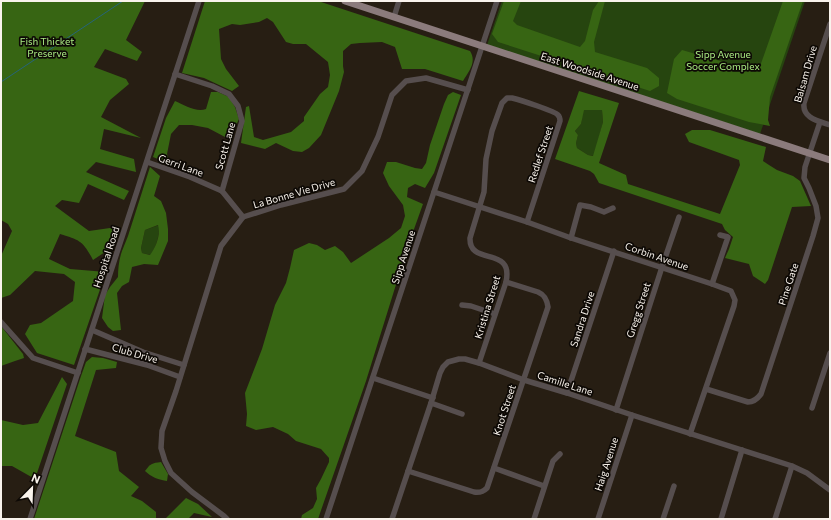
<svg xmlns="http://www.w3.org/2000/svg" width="831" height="520" viewBox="0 0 831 520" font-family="Commissioner,sans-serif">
<rect width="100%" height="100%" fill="#271e13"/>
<g fill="#26450f">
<path d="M502,1H805L760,134L487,45Z"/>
<path d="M583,110H602L603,122L594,156L588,155L577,148L576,143L578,135L575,131L581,124Z"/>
<path d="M159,225C160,234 156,247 151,255L142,253L141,248L145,230Z"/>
</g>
<g fill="#376513" fill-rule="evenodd">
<path d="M1,1H145L126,40L142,52L137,61L105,49L94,67L126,79L129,84L110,100L101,117L141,138L104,129L100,149L134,159L136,172L96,162L86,172L129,191L124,200L88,184L79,203L62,200L55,206L89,231L117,227L114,246L93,260C83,241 80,240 60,234L49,259L70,269L106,272L74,365L37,353L25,334L30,325L41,323L73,301L75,282L64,274L35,271L10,295L1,298V256L12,231L8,224L1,220Z"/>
<path d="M205,1H318L470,51C477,62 469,71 463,81L425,69H402L395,47L382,42L360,43L351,44L343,51V66L344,72L339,91L321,135L309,148L302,152L293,151L276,143L265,149L241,143L246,107L249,106L254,137L263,140L291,132L304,121V117L320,94L328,87L330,75L328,62L306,44H293L286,42L273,22L267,18L259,22L240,25L232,24L219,29L221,59L226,69L239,86L232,91L204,78L182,73Z"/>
<path d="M504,1H521L513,21L517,25L580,47L585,41L593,10L599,1H605L594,42L595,52L647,68L659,78V86L650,91L498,42L492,34Z"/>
<path d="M783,1H803L770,97L768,120L770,126L749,122L677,99L667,93L674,59L682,50L758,72Z"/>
<path d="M579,91L619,103L599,163L626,175L628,184L720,214L740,165L739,160L689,142L685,134L692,130H710L766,147L763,161L769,165L777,170L793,176L800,181L811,206L792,207L768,280L765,284L753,276L749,264L725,258L729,249L733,237L725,230L722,224L599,183L594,174L590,171L555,159ZM584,110H602L603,122L593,156L588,155L577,148L576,143L578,135L575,131L581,124Z"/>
<path d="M211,92H218L229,97L235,107L239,119L232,134L225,137L208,128L192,125H179L171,134L167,154L170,164L153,157L166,118L175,101C184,105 197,113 206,109Z"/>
<path d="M453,92L461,95L434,173L425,188L415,184L408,188L407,197L423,204L408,246L366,381L318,519H301L302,515L313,508L317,499L316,488L321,479L329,462V458L321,449L296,441L288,434L273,427L256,430L246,426L247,414L245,393L262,349L275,305L286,283L290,268L294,250L309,243L317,245L325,250L335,246L343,252L351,263L389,238L401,228L405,216L403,205L389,186L383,173L387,162H396L415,168L422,169L426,163L430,145L444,104L448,95Z"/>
<path d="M150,167L160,176L154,196L161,201L166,213L168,229V241L158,265L144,264L132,267L129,282L122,286L117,293L121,330L113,331L108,327L102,318L105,295L110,287L118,277C118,269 119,259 122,251C124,246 126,241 128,236ZM158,225C161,234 156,247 150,255L142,253L141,248L145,230Z"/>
<path d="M1,326L23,354L24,358L15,361L1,366Z"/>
<path d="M92,357L103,358L117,362L116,368L96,370L75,436L116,452L119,471L139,487L131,496L142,501L156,512V519H34L81,376L86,362Z"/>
<path d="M62,377L67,384L35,479L12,466H1V420L23,425L38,423Z"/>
<path d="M161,462L168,474L167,481C159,480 151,477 145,471C150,464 152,463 161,462Z"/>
<path d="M186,498L198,504L212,517L194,513L188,519H165Z"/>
</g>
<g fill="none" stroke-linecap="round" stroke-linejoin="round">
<path stroke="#26647a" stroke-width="1" d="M1,82L123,1"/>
<g stroke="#564e4e" stroke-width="5.5">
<path d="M394,17L399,1"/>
<path d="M830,24L804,103C802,118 818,121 830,125"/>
<path d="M175,74L212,86L229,94L238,106L242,121L222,191"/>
<path d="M147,162L190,177L222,191L243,217"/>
<path d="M434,192L527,222L571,238L712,284L731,291L735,300L734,306L690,434"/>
<path d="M571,238L580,205L591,207L604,212L613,208"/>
<path d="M712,284L728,237L720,235"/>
<path d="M462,305L471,306L495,314"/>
<path d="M1,322L33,358L78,373"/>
<path d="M92,330L143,352L184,365"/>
<path d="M85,349L147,365L180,377"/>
<path d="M479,363L506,282C514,245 469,267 470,238L484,192L486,159L492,131L502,103L507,98H512C520,100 555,111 558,115C560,117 560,119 560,121L527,222"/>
<path d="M373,378L433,398"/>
<path d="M706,389L748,402C754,402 758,398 761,394L813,236L818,218L816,206L809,188L804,178L805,167L820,122"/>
<path d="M567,393L614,251"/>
<path d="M431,403L462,414"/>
<path d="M812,408L830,353"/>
<path d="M616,410L662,267L679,217"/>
<path d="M494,468L544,486"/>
<path d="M408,471L474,492C480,493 483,492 487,488L548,307C547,300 545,295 538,292L506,282"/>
<path d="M30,519L199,1"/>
<path d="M227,519L224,516L192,492L171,473L165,461L161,448L162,431L176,391L221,246L243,217L281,205L344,189L362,171L378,137L392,95L406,81L426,78L468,90"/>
<path d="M326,519L497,1"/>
<path d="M392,519L431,403L440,373L443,367L448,362L459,359H465L479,363L524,380L567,393L632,415L792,466L807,473L830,490"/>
<path d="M534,519L553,461L560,454"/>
<path d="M598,519L632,415"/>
<path d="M663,519L674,486"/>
<path d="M721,519L742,450"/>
<path d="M775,519L792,466"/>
</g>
<path stroke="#8b7b7c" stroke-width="7" d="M345,1L830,160"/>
</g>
<g text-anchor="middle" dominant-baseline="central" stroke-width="3.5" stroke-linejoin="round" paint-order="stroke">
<g font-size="10" fill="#a9ea82" stroke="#0d0905">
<text x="47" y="41">Fish Thicket<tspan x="47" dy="12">Preserve</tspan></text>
<text x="723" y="54">Sipp Avenue<tspan x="723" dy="12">Soccer Complex</tspan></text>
</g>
<g font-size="10" fill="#f9f3ec" stroke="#0d0905">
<text transform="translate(590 71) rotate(18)">East Woodside Avenue</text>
<text transform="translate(805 74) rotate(-74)">Balsam Drive</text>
<text transform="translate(225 146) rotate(-74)">Scott Lane</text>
<text transform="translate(540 154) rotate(-72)">Redlef Street</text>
<text transform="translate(181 165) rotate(20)">Gerri Lane</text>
<text transform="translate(294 193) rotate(-16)">La Bonne Vie Drive</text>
<text transform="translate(657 256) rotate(19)">Corbin Avenue</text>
<text transform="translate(106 257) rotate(-72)">Hospital Road</text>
<text transform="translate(403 257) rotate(-72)">Sipp Avenue</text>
<text transform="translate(788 284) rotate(-72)">Pine Gate</text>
<text transform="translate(487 307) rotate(-73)">Kristina Street</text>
<text transform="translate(638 310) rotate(-72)">Gregg Street</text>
<text transform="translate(582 319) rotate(-72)">Sandra Drive</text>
<text transform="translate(135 353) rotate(16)">Club Drive</text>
<text transform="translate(565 383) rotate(18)">Camille Lane</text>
<text transform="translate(504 410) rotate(-72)">Knot Street</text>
<text transform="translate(606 464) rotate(-72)">Haig Avenue</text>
</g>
</g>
<rect width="831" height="520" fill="none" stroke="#f9f3ec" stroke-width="4"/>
<g transform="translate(32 488) rotate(23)" stroke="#0d0905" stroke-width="3" paint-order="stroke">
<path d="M0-3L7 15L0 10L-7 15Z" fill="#f9f3ec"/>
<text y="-6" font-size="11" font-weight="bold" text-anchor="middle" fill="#f9f3ec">N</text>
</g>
</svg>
